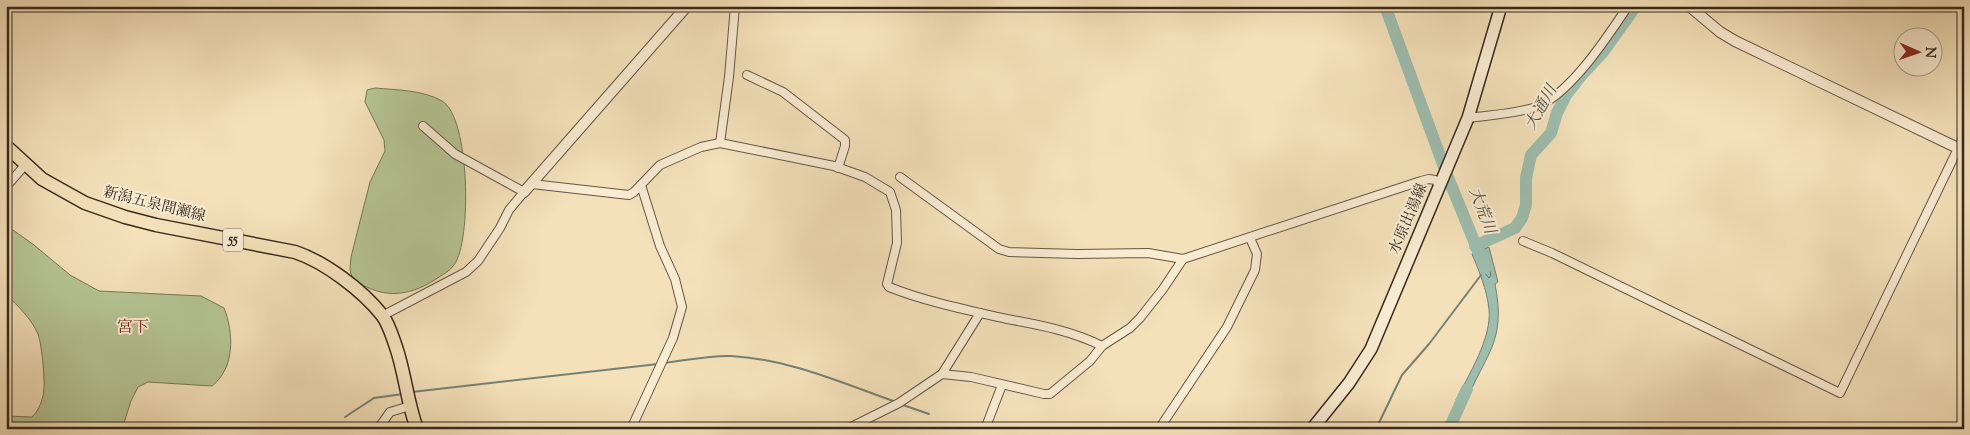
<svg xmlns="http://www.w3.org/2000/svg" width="1970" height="435" viewBox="0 0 1970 435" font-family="'Sorts Mill Goudy','Noto Serif JP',serif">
<rect width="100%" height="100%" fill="#f4e1b9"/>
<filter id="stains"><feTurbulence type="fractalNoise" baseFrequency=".004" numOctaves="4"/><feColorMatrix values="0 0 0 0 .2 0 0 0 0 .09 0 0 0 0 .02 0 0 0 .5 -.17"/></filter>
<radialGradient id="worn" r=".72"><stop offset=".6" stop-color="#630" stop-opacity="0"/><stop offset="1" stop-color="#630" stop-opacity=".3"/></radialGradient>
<g fill="#b5c494" stroke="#76765a">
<path d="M375,88C397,90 423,90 442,101C470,117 472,241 454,265C450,271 442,275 436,279C407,298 380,299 352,278L350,269L351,257L370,182L385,151L384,140L365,102L367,90Z"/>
<path d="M6,225L34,245L70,275L99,291L201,296L224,308C234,333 235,368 212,386L148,382L138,387L131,401L122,429H6V416L32,417C38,411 41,404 43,396C46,386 42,345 38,334C32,320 18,305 6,295Z"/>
</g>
<path fill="#9cbeaf" stroke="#738275" d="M1489,247L1498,282L1495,284C1507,344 1484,354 1465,405L1456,400C1469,374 1492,338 1489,309C1487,290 1479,271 1472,254Z"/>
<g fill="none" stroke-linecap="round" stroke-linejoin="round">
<path stroke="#697467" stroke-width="1" d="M1484,255L1486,257L1491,275L1489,278L1484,272L1480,259Z"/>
<g stroke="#738275" stroke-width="2">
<path d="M663,363C685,361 709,355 731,356C789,359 842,383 896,402"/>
<path d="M412,392L658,364"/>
<path d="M903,405L929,414"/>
<path d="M345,417L374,398L403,394"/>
<path d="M1376,429L1402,375L1429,344L1481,275"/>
</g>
<g stroke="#9cbeaf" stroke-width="12">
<path d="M1385,6L1447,175L1485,268"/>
<path d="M1475,246L1515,228L1522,218L1526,205V178L1531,155L1551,133L1557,113L1566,95L1580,77L1603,52L1636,6"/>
<path d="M1449,429L1467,389"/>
</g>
<defs>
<g id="minor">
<path d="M747,75L783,92L845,140V146L838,168"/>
<path d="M1468,118C1489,115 1512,114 1533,108C1568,98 1608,36 1628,6"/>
<path d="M720,143L729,77L735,6"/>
<path d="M900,177L999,249L1009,252L1077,254L1148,253L1183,259L1421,181L1429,179L1435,180L1439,185"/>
<path d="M532,184L629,195L634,192L660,165L701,147L720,143L834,166L865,177L890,192L896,210L897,243L887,284L889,287C927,302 967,310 1007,319C1040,325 1072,331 1102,346"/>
<path d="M6,187L25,165"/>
<path d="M1523,241L1552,253L1840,393L1964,136"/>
<path d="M382,316L466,272L478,261L500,228L509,210L524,192L455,154L423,126"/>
<path d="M942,374L980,313"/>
<path d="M378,429L390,412L410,406"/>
<path d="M631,429L673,338L682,307L675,279L660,246L641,185"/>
<path d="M847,429L899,403L942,374L971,377L1044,394H1050L1090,361L1102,346L1130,328L1140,318L1163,289L1183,259"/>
<path d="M985,429L1002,385"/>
<path d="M1159,429L1227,327L1255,270L1257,254L1250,238"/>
</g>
<g id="tertiary">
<path d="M1689,6L1720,32L1735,41L1964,151"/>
<path d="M524,192L687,6"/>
</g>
<path id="secondary" d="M1312,429L1349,383L1371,349L1468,118L1501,6"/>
<path id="primary" d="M6,146L42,179L85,203L125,217L156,225L295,252C325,262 362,290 382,315C389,324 392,336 396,347C405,373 407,402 417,429"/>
</defs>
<use href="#minor" stroke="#665746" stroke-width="10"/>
<use href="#tertiary" stroke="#665746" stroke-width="12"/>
<use href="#secondary" stroke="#36291f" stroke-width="14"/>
<use href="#primary" stroke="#36291f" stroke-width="15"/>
<use href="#minor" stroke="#f8ecd2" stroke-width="8"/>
<use href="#tertiary" stroke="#f8ecd2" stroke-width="10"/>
<use href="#secondary" stroke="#f8ecd2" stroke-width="11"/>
<use href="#primary" stroke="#f4e1b9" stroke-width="12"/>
</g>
<g text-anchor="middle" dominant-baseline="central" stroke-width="4" stroke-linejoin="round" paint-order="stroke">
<rect fill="#f8ecd2" stroke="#706455" stroke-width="1" x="223" y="228.5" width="20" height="23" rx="4"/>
<g font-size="14" font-weight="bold" fill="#36291f">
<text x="233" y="240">55</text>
</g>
<g font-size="15" fill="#36291f" stroke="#f8ecd2">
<text transform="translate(154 205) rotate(14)">新潟五泉間瀬線</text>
<text transform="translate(1409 219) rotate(-67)">水原出湯線</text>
</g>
<g font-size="16" font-style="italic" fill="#504e43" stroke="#f8ecd2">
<text transform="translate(1542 108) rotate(-61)">大通川</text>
<text transform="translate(1481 211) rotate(69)">大荒川</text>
</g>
<g font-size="16" fill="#7a1f14" stroke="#f8ecd2">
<text x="133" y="328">宮下</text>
</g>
</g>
<rect width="1970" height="435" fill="none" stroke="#f4e1b9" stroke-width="25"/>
<rect x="8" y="8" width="1955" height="420" fill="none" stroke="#36291f" stroke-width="2.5"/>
<rect x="12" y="12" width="1945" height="410" fill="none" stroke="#36291f"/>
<g transform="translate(1918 52) rotate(92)"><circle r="24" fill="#f8ecd2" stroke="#aa9e8a"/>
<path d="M0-4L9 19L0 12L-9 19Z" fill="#8f2418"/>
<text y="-8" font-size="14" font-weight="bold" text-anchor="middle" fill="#36291f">N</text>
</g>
<rect width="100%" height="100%" filter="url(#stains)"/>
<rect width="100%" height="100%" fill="url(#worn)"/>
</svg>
